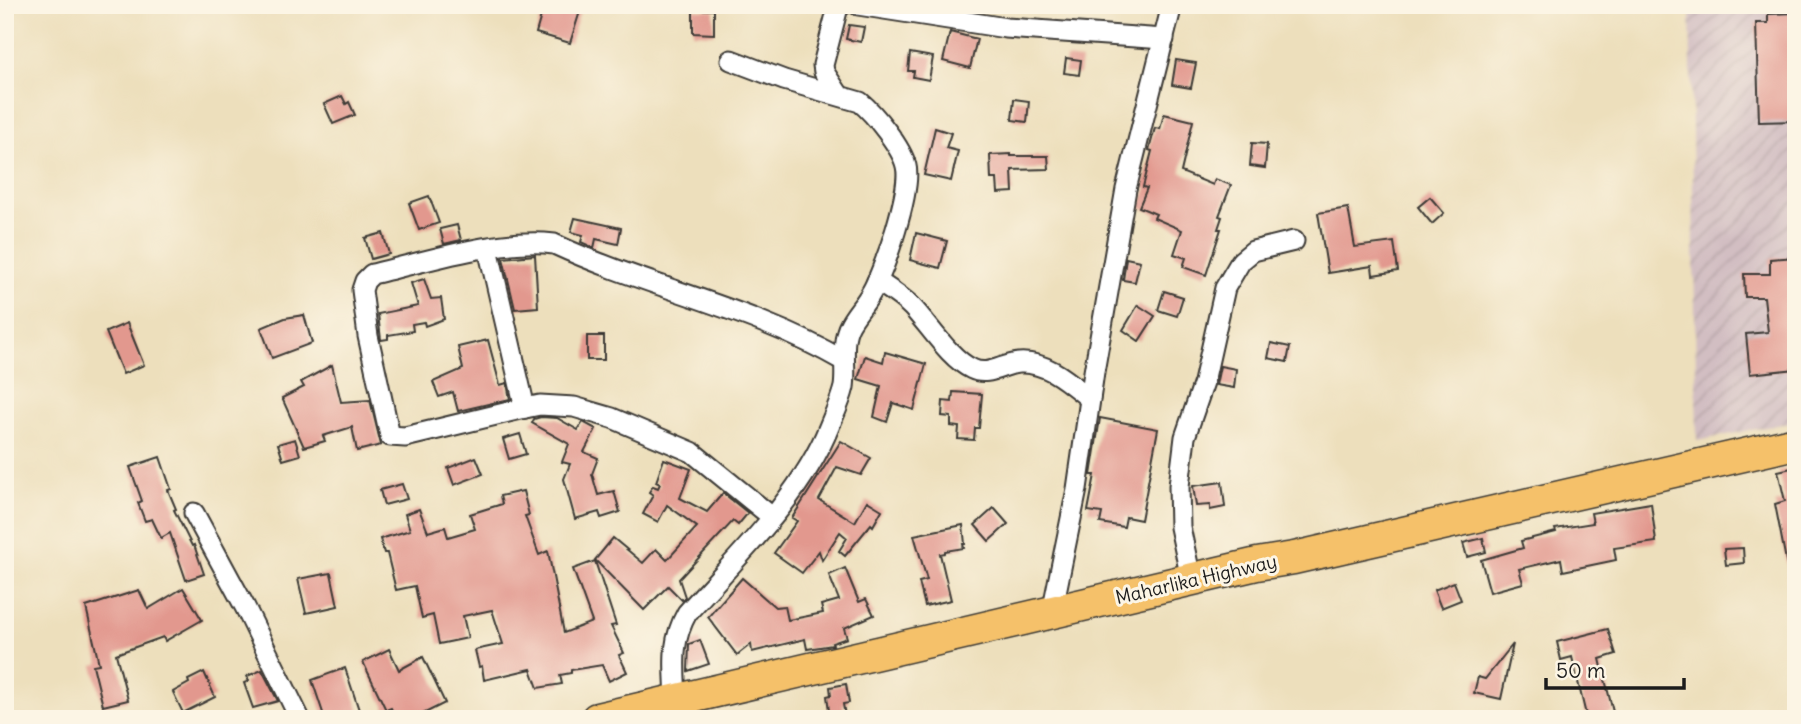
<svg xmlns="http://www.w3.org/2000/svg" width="1801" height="724" viewBox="0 0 1801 724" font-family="Delius,sans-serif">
<defs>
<pattern id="industrial-furrows" width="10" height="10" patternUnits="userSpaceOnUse" patternTransform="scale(1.75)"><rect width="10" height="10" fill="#d2bec2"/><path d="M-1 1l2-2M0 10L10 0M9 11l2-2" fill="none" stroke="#b4a3a6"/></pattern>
</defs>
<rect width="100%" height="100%" fill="#fcf5e5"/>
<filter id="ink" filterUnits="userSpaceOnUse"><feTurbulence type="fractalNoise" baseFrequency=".0143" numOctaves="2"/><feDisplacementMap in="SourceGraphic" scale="14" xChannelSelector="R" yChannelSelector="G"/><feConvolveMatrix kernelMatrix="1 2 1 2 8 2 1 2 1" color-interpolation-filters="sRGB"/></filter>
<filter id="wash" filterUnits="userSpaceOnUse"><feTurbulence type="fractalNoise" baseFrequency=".00686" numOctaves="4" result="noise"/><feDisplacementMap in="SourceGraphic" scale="28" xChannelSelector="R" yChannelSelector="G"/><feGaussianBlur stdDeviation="1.57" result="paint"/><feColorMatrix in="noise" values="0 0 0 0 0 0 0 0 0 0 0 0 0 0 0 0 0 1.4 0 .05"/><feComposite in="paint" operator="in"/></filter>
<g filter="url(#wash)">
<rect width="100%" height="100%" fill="#eddfbc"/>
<path fill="url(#industrial-furrows)" d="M1690,5H1796V421L1697,441Z"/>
<g id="blocks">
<g fill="#e2988e">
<path d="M544,5H582L570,43L536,33Z"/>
<path d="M693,9L714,10V34L693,33Z"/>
<path d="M1796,13V121L1759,122L1756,23H1768V14Z"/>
<path d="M849,25L864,27L861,42L846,39Z"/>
<path d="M950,32L977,39L970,68L943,61Z"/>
<path d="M910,53L933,57L929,80L913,77L914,71H908Z"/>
<path d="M1066,58L1081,60L1079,75L1064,73Z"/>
<path d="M1176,60L1196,63L1191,88L1172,85Z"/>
<path d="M342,96L346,104L349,102L355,115L333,124L324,104Z"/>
<path d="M1014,99L1029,101L1027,122L1012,120Z"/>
<path d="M1164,114L1193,121L1181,172L1213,185L1215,179L1231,185L1219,216L1222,217L1218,229H1221L1206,275L1183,267L1186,258L1174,254L1182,230L1154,218L1156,214L1139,207L1147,188L1143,187L1152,151L1149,150L1155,128L1160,129Z"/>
<path d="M935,128L951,133L946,148L958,151L951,181L924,175Z"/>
<path d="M1252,143L1267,144L1265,168L1250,166Z"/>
<path d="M1011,154V156H1048L1049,169L1012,170L1013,192L998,193L997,179H991L990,155Z"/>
<path d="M429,196L439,223L419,230L409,203Z"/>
<path d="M1430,197L1444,213L1432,224L1418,207Z"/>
<path d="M1348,208L1355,247L1394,242L1398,271L1373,275L1372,266L1328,273L1318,213Z"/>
<path d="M575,218L621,228L618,244L596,239L594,248L581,242L583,235L571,232Z"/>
<path d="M457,225L461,240L444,244L440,229Z"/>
<path d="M383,233L389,254L371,259L365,238Z"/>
<path d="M916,233L947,241L940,268L910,260Z"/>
<path d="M535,255L538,307L515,309L503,258Z"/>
<path d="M1796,257V369L1750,374L1746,334L1768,332L1764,297H1745L1744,274H1770V259Z"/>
<path d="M1126,258L1140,261L1135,282L1123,280Z"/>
<path d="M424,279L431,299L441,298L444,319L425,326L424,322L412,324L413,331L388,335V339L381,340L378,314L418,306L411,283Z"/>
<path d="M1164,291L1183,297L1177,316L1158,310Z"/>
<path d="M1138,305L1155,316L1139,341L1123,330Z"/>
<path d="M304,315L312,343L272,358L261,328L285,318Z"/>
<path d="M127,323L144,365L123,374L106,332Z"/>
<rect x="587" y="336" width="17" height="24"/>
<path d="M488,340L500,385L507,383L510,399L458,411L453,392L439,397L433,382L463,369L458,347Z"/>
<path d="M1271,343L1290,347L1287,362L1268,358Z"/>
<path d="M885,352L926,364L914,410L893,403L887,422L874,417L881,386L858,379L865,356L883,362Z"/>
<path d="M332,365L341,402L370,400L381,445L357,451L352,427L323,436L325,441L304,447L282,398L304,387L301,382Z"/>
<path d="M1220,366L1236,369L1234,388L1216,385Z"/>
<path d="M953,392L982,394L979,428H975L974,440L958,439L959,427L951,426V417L942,416L943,401L952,402Z"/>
<path d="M541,417L557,418L578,430L583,422L596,429L584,452L598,458L592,474L598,495L614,491L620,512L601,518L599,512L575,519L564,479L570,464L562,462L569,444L532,423L534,419Z"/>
<path d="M1100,418L1158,429L1141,520L1126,517L1124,527L1100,523L1102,513L1088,511L1095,475H1091Z"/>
<path d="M520,434L526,454L509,459L503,439Z"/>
<path d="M295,439L300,455L283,460L278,444Z"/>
<path d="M841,441L871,458L861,475L837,467L819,500L855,522L867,501L882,510L873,526L871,524L845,556L839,551L847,538L840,532L822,560L819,551L802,573L774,553L797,521L792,518Z"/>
<path d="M160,457L171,489L168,490L176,509L174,510L192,546L194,545L204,574L186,580L170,533L161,538L152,519L145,521L138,503L142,501L130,467Z"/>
<path d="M476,457L483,474L454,485L448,468Z"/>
<path d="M664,459L691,469L680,498L707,512L723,493L748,513L738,525L733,521L679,579L685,597L682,600L668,586L644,610L595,560L613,538L643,563L656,549L667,560L697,527L667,505L658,522L643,514L653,495L649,492L653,486L658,488L660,484L656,482Z"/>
<path d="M1796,467V575L1789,576L1775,504L1785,501L1778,471Z"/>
<path d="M1222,482L1225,507L1210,510V505L1196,506L1193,486Z"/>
<path d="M402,484L407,499L384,505L380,490Z"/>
<path d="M523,491L529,515L525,516L539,555L548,551L564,633L592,622L573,569L595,561L616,625L611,626L624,653L619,655L627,672L609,681L602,665L571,670V673L560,675L562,684L538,688L531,669L484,680L482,666L479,667L475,650L503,644L492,610L463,616L468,638L439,644L433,615L422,618L415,586L396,590L387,553H384L380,539L410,530L405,514L419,509L428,532L445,527L448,537L475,529L470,514L502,504L500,496Z"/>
<path d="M1651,503L1656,542L1614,548L1616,560L1563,571L1561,559L1519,569L1523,583L1490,592L1481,560L1523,548L1521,541L1556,532L1555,529L1593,523L1591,513Z"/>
<path d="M994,508L1008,524L989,541L975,525Z"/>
<path d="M963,525L965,544H963L964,548L945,551V553L940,554L951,600L925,606L919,582L927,580L914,535Z"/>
<path d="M1483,538L1486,552L1467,557L1463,543Z"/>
<path d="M1743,548L1744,563L1726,565L1724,549Z"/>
<path d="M845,568L859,602L866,599L874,615L844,628L847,638L832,643L833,645L807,649L805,639L752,652L751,644L737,655L708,617L742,578L775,607L785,606L788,620L823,613L821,605L839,600L829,575Z"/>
<path d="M331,573L338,606L306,613L298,579Z"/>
<path d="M1454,582L1461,600L1441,608L1434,590Z"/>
<path d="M183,588L202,620L165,641L163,637L116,654L128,700L103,706L93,665L99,664L86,607L139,590L148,609Z"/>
<path d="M1608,629L1616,654L1600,659L1613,712L1587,719L1572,657L1561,660L1557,642Z"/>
<path d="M700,640L709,664L688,671L689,644Z"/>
<path d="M1513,644L1501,699L1474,693L1478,677L1485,679Z"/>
<path d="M389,649L399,670L423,657L445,703L413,719H396L391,708L386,710L363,662Z"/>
<path d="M345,668L362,719H325L312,680Z"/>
<path d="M262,670L278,701L253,708L244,683L249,681L247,676Z"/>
<path d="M204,672L215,697L183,713L173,692L189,683L188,680Z"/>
<path d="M846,684L849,703L843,704L845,716L830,718L827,696L831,695L830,687Z"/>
</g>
</g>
</g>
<g filter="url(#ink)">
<use href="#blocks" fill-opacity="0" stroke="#3b3934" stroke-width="2"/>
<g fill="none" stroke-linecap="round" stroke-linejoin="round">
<defs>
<g id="minor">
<path d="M858,5L1006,28L1164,39"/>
<path d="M839,95L824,72L823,65L838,7L842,5"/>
<path d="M488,248L525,408"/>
<path d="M877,281C889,289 902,297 912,307C929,325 950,359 972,369C988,377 1003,364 1019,363C1047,361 1070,383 1090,399"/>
<path d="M194,513L245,607L300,719"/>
<path d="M772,517L692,452L612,418L574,407L540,405L525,408L405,437L390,436L368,336L362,290L365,281L372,274C425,262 500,237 554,244C649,288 753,308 844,361"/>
<path d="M1191,579L1180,527L1179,486L1185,437L1204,382L1225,288L1241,261L1253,251L1294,241"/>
<path d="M1052,612L1077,489L1094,372L1126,189L1172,5"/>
<path d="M676,701C675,668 670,643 687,613C737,557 801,497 829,427C834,415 841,400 844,387C847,367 840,342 850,324C856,313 865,304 871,293C884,272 912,189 906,166C902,148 874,113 860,102L784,80L731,60"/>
</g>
<path id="trunk" d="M597,719L1257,564L1294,558L1796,443"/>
</defs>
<use href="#minor" stroke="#3b3934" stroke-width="23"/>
<use href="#trunk" stroke="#3b3934" stroke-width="35"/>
<use href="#minor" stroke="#fff" stroke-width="19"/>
<use href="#trunk" stroke="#f5c16b" stroke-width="32"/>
</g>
</g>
<g text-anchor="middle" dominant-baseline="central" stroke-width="6" stroke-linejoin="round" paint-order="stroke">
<g font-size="19" fill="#1c1c1c" stroke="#fcf5e5">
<text transform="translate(1196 579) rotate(-13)">Maharlika Highway</text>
</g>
</g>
<rect width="1801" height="724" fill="none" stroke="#fcf5e5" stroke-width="28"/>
<path d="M1546 678v10h138v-10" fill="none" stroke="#1c1c1c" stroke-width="3.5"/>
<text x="1556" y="678" font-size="21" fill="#1c1c1c" stroke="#fcf5e5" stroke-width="5" paint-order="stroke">50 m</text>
</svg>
